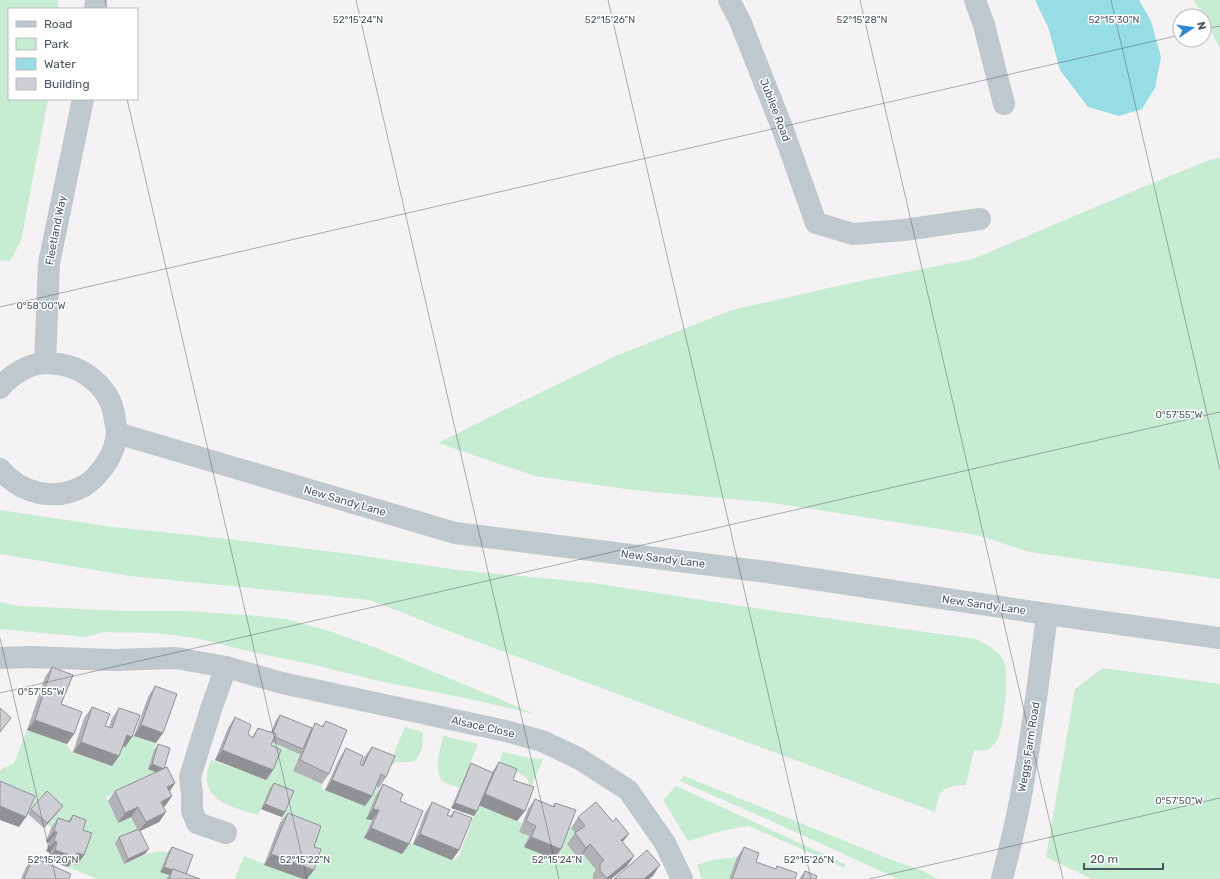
<svg xmlns="http://www.w3.org/2000/svg" width="1220" height="879" viewBox="0 0 1220 879" font-family="Rubik,sans-serif">
<rect width="100%" height="100%" fill="#f4f2f2"/>
<g fill="#c6ecd1">
<path d="M0,0H58V9H9V99H48L21,241L10,261L0,260Z"/>
<path d="M1194,0H1220V48L1204,18V16H1203Z"/>
<path d="M1220,158V579L1030,552L977,535L838,513L765,502L633,490L535,476L438,443L498,413L618,355L732,310L846,284L973,259L1143,187L1209,160Z"/>
<path d="M0,510L113,527L219,538L350,554L458,570L593,583L768,610L976,639C986,644 997,650 1003,659C1010,671 1004,725 998,738C996,744 991,747 986,751L974,750L966,785C942,786 940,789 935,812L467,638L370,600L130,576L0,554Z"/>
<path d="M0,602L19,606L123,611H187L247,615L287,619L332,632L374,647L535,714L475,700L379,681L310,664L252,652L196,638L156,633L103,632L86,637L0,629Z"/>
<path d="M1103,668L1220,684V879H1092L1046,857L1075,689Z"/>
<path d="M405,727L423,732L422,749L416,760L411,762H396L388,767Z"/>
<path d="M27,730L67,744L70,750L73,752L112,766L120,745L129,734L156,743L148,769L160,774L145,779L106,797L118,823L131,817L138,832L124,864C139,858 152,849 168,852L160,872L168,875L166,879H97L68,867L51,828L48,824L59,811L43,796L28,814L25,813L0,794V772L2,769L14,763Z"/>
<path d="M443,736L478,744L460,788C454,786 446,784 442,780C433,771 441,747 443,736Z"/>
<path d="M268,740L299,754L293,771L322,784L321,788L325,790L365,806L374,785L379,788L366,819L372,820L364,838L402,854L407,843L413,844L452,860L453,862L460,854L478,805L522,823L519,832L529,836L524,847L567,826L571,828L578,836L568,844L578,858L583,854L597,870L593,874V879H307V858L314,836L280,823L282,817L270,788L258,815C237,808 205,803 207,775C207,770 210,765 211,760L266,780Z"/>
<path d="M503,752L530,758L543,759L530,790C529,787 529,783 528,780C521,768 492,771 503,752Z"/>
<path d="M684,776L897,862C911,866 925,871 938,879H898L767,819L680,781Z"/>
<path d="M676,786L845,864L844,868L749,826L721,831L688,841L663,800Z"/>
<path d="M244,856L303,879H235Z"/>
<path d="M737,857L729,879H702L697,865L712,860Z"/>
</g>
<path fill="#97dde5" d="M1035,0H1139L1151,21L1161,57L1155,88L1142,109L1119,116L1088,107L1060,70L1048,27Z"/>
<g fill="none" stroke-linecap="round" stroke-linejoin="round">
<g stroke="#bfc8cd" stroke-width="22">
<path d="M729,0L740,21L783,130L816,223L853,234L904,230L980,219"/>
<path d="M975,0L984,25L1004,104"/>
<path d="M95,9L96,0"/>
<path d="M45,363L49,263L83,99"/>
<path d="M0,388C10,375 30,363 46,363C50,363 54,364 58,364C74,366 87,373 98,384C108,394 114,407 115,421C116,425 117,430 117,433C116,443 112,454 107,462C101,471 94,480 84,486C55,502 21,494 0,469"/>
<path d="M117,433L455,533L767,572L1047,614L1220,638"/>
<path d="M0,658L31,657L113,660L176,658L226,667L282,683L506,731L542,741L578,758L628,790L665,843L682,879"/>
<path d="M226,833L197,823L192,811V795L190,777L211,709L226,667"/>
<path d="M1002,879C1010,847 1018,816 1023,784C1033,727 1040,671 1047,614"/>
</g>
</g>
<g fill="#b0b2b6">
<path d="M52,667L61,704L74,734L67,744L27,730L45,677Z"/>
<path d="M155,686L156,743L134,736L148,697Z"/>
<path d="M92,707L105,726L109,727L112,718L119,708L132,737L125,747L123,746L119,756L112,766L73,752L84,718Z"/>
<path d="M280,715L312,729L315,723L322,726L326,721L329,774L322,784L293,771L300,754H299L272,742L271,745L273,770L266,780L215,760L228,728L235,717L248,734L252,737L258,728L271,732L276,720Z"/>
<path d="M158,744L164,769L175,783L170,791L172,796L165,806L163,807L166,812L159,822L140,831L145,854L124,864L115,843L119,837L137,829L131,817L118,823L108,801L115,791L156,772L148,769L154,750Z"/>
<path d="M372,747L386,777L379,788L376,786L372,796L365,806L325,790L339,759L346,748L361,765L364,757Z"/>
<path d="M499,762L513,780L525,811L517,821L480,805L477,811L474,816L451,808L468,769L471,763L492,772Z"/>
<path d="M274,783L285,812L282,817L261,809L270,788Z"/>
<path d="M383,784L400,801L409,844L402,854L364,838L372,820L366,819L376,795Z"/>
<path d="M535,799L553,806L555,803L561,849L554,859L524,847L529,836L519,832L528,809Z"/>
<path d="M432,802L447,815L450,816L454,811L459,850L452,860L413,844L425,813Z"/>
<path d="M31,809L59,811L44,828L28,814Z"/>
<path d="M288,813L314,847L264,865L280,823Z"/>
<path d="M73,815L83,830L84,855L77,865L71,863L68,867L47,860L50,853L46,851L49,843L46,841L51,828L58,818L68,821Z"/>
<path d="M578,817L622,842L634,856L627,866L611,879H593V874L596,870L583,854L578,858L567,844L575,833L571,828Z"/>
<path d="M172,847L186,874L200,879H166L169,875L160,872L168,852Z"/>
<path d="M744,847L756,862L775,869L777,866L795,879H729L737,857Z"/>
<path d="M33,857L69,879H21L26,867Z"/>
<path d="M805,871L816,879H799Z"/>
</g>
<g fill="#909194">
<path d="M35,720L74,734L67,744L27,730Z"/>
<path d="M141,725L163,733L156,743L134,736Z"/>
<path d="M127,735L132,737L125,747L120,745Z"/>
<path d="M81,742L119,756L112,766L73,752Z"/>
<path d="M222,750L273,770L266,780L215,760Z"/>
<path d="M152,764L164,769L160,774L148,769Z"/>
<path d="M332,780L372,796L365,806L325,790Z"/>
<path d="M175,783L168,794L167,787Z"/>
<path d="M485,794L525,811L517,821L478,805Z"/>
<path d="M172,796L165,806L154,812L161,802Z"/>
<path d="M455,803L477,811L474,816L451,808Z"/>
<path d="M265,804L285,812L282,817L261,809Z"/>
<path d="M0,806L26,817L19,827L0,820Z"/>
<path d="M63,806L59,811L44,828L47,823Z"/>
<path d="M138,807L131,817L118,823L125,813Z"/>
<path d="M373,809L379,810L372,820L366,819Z"/>
<path d="M166,812L159,822L138,832L146,822Z"/>
<path d="M371,828L409,844L402,854L364,838Z"/>
<path d="M54,831L57,832L49,843L46,841Z"/>
<path d="M420,834L459,850L452,860L413,844Z"/>
<path d="M629,834L621,844V840Z"/>
<path d="M531,837L561,849L554,859L524,847Z"/>
<path d="M54,841L57,842L50,853L46,851Z"/>
<path d="M590,844L583,854L578,858L586,848Z"/>
<path d="M149,849L145,854L124,864L128,859Z"/>
<path d="M55,850L77,853L84,855L77,865L71,863L68,867L47,860Z"/>
<path d="M271,854L314,870L307,879H303L264,865Z"/>
<path d="M634,856L627,866L611,879H606Z"/>
<path d="M660,865L653,876L649,879H644Z"/>
<path d="M164,867L172,870L169,875L160,872Z"/>
</g>
<g fill="#cdcfd4" stroke="#909194">
<path d="M52,667L73,675L61,704L82,712L74,734L35,720Z"/>
<path d="M155,686L177,694L163,733L141,725Z"/>
<path d="M92,707L110,714L105,726L112,728L119,708L140,715L132,737L127,735L119,756L81,742Z"/>
<path d="M0,708L11,718L0,732Z"/>
<path d="M280,715L312,728L303,749L275,737L276,734L273,733Z"/>
<path d="M235,717L251,725L248,734L253,738L258,728L276,734L271,745L281,750L273,770L222,750Z"/>
<path d="M326,721L347,730L329,774L300,760L315,723L323,727Z"/>
<path d="M158,744L170,748L164,769L152,764Z"/>
<path d="M372,747L395,756L386,777L381,774L372,796L332,780L346,748L363,756L360,764L363,766Z"/>
<path d="M499,762L517,769L513,780L534,787L525,811L485,794Z"/>
<path d="M471,763L493,773L477,811L455,803Z"/>
<path d="M167,767L175,783L167,787L172,796L161,802L166,812L146,822L138,807L125,813L115,791Z"/>
<path d="M0,781L35,796L26,817L0,806Z"/>
<path d="M274,783L294,791L285,812L265,804Z"/>
<path d="M383,784L403,794L400,801L423,811L409,844L371,828L379,810L373,809Z"/>
<path d="M47,791L63,806L47,823L31,809Z"/>
<path d="M535,799L554,807L555,803L576,810L561,849L531,837L536,826L526,821Z"/>
<path d="M432,802L450,810L447,815L452,817L454,811L472,818L459,850L420,834Z"/>
<path d="M596,802L613,822L616,818L629,834L621,840L634,856L607,878L600,871V864L604,860L590,844L586,848L575,833L585,826L578,817Z"/>
<path d="M288,813L321,826L314,847L321,849L314,870L271,854Z"/>
<path d="M73,815L86,820L83,830L92,833L84,855L77,853L75,857L55,850L57,842L54,841L57,832L54,831L58,818L70,822Z"/>
<path d="M139,829L149,849L128,859L119,837Z"/>
<path d="M172,847L193,855L186,874L173,869V870L164,867Z"/>
<path d="M744,847L759,853L756,862L776,869L777,866L797,873L795,879H732Z"/>
<path d="M647,850L660,865L644,879H614Z"/>
<path d="M33,857L71,874L69,879H24Z"/>
<path d="M173,869L200,879H169Z"/>
<path d="M805,871L817,876L816,879H802Z"/>
</g>
<path fill="none" stroke="#4b575e" stroke-width="1" stroke-opacity="0.45" d="M105,0L107,9M356,0L559,879M608,0L811,879M860,0L1063,879M1111,0L1220,470M1204,29L1220,26M127,99L307,879M0,307L1180,35M0,638L56,879M0,693L1220,412M869,879L1220,798"/>
<g text-anchor="middle" dominant-baseline="central" stroke-width="3" stroke-linejoin="round" paint-order="stroke">
<g font-size="11" fill="#4b575e" stroke="#fff">
<text transform="translate(775 110) rotate(69)">Jubilee Road</text>
<text transform="translate(56 230) rotate(-79)">Fleetland Way</text>
<text transform="translate(345 501) rotate(16)">New Sandy Lane</text>
<text transform="translate(663 559) rotate(7)">New Sandy Lane</text>
<text transform="translate(984 605) rotate(8)">New Sandy Lane</text>
<text transform="translate(483 727) rotate(13)">Alsace Close</text>
<text transform="translate(1029 747) rotate(-81)">Weggs Farm Road</text>
</g>
</g>
<g font-size="10" text-anchor="middle" fill="#4b575e" stroke="#fff" stroke-width="3" stroke-linejoin="round" paint-order="stroke">
<text x="862" y="23">52°15'28"N</text>
<text x="1114" y="23">52°15'30"N</text>
<text x="358" y="23">52°15'24"N</text>
<text x="610" y="23">52°15'26"N</text>
<text x="41" y="309">0°58'00"W</text>
<text x="1179" y="418">0°57'55"W</text>
<text x="41" y="695">0°57'55"W</text>
<text x="1179" y="804">0°57'50"W</text>
<text x="53" y="863">52°15'20"N</text>
<text x="305" y="863">52°15'22"N</text>
<text x="557" y="863">52°15'24"N</text>
<text x="809" y="863">52°15'26"N</text>
</g>
<rect x="8" y="8" width="130" height="92" fill="#ffffff" stroke="#b7bcbf"/>
<rect x="16" y="21" width="20" height="6" fill="#bfc8cd" stroke="#b7bcbf"/>
<text x="44" y="28" font-size="12" fill="#4b575e">Road</text>
<rect x="16" y="38" width="20" height="12" fill="#c6ecd1" stroke="#b7bcbf"/>
<text x="44" y="48" font-size="12" fill="#4b575e">Park</text>
<rect x="16" y="58" width="20" height="12" fill="#97dde5" stroke="#b7bcbf"/>
<text x="44" y="68" font-size="12" fill="#4b575e">Water</text>
<rect x="16" y="78" width="20" height="12" fill="#cdcfd4" stroke="#b7bcbf"/>
<text x="44" y="88" font-size="12" fill="#4b575e">Building</text>
<g transform="translate(1192 28) rotate(77)"><circle r="19" fill="#ffffff" stroke="#b7bcbf"/>
<path d="M0-3L7 15L0 10L-7 15Z" fill="#2c89d4"/>
<text y="-6" font-size="11" font-weight="bold" text-anchor="middle" fill="#4b575e">N</text>
</g>
<path d="M1084 863v6h79v-6" fill="none" stroke="#4b575e" stroke-width="2"/>
<text x="1090" y="863" font-size="12" fill="#4b575e" stroke="#ffffff" stroke-width="3" paint-order="stroke">20 m</text>
</svg>
